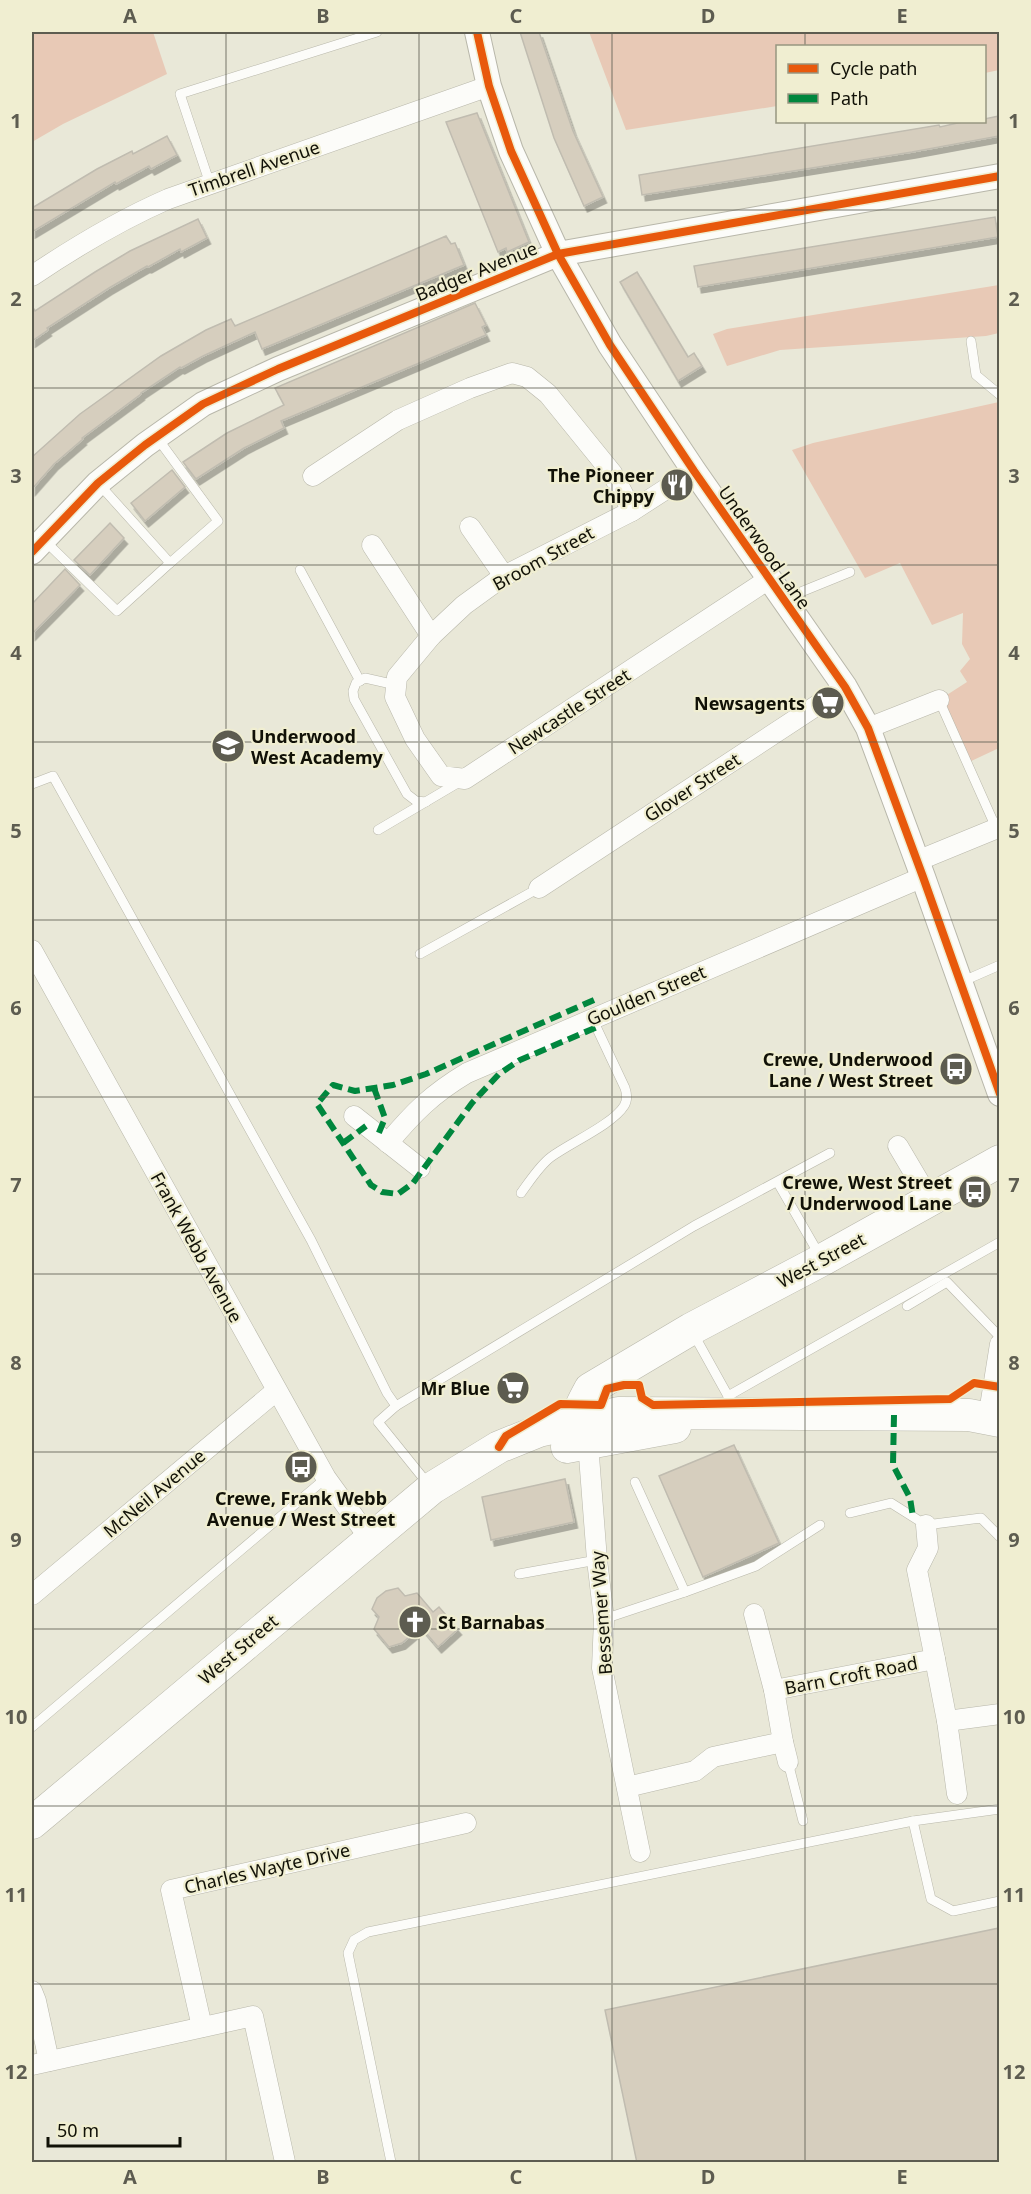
<svg xmlns="http://www.w3.org/2000/svg" width="1031" height="2194" viewBox="0 0 1031 2194" font-family="'Noto Sans',sans-serif">
<defs>
<filter id="shadow"><feDropShadow dx="3.5" dy="6" stdDeviation="0" flood-color="#0004"/></filter>
</defs>
<rect width="100%" height="100%" fill="#e9e8d8"/>
<g fill="#e8c9b6">
<path d="M32,32H153L167,74L63,124L32,142Z"/>
<path d="M589,32H999V70L985,73L984,46H778L777,106L626,130Z"/>
<path d="M999,285V333L986,336L780,350L727,366L713,334L727,329Z"/>
<path d="M999,402V748L967,763L939,700L967,682L960,671L970,659L962,644L963,613L932,625L900,563L865,578L792,450L813,443Z"/>
</g>
<g fill="#d6cebe" stroke="#c0bcb0" stroke-width="1.5" filter="url(#shadow)">
<path d="M520,32H539L573,131L603,197L584,206L554,138Z"/>
<path d="M477,113L529,242L507,252L506,248L498,252L446,122Z"/>
<path d="M999,116V136L912,152L642,195L639,175L939,125L940,127L962,122H984V119Z"/>
<path d="M167,136L177,155L151,169L149,166L116,184L115,182L32,232V208L97,169L132,151L133,154Z"/>
<path d="M995,217L998,237L698,287L694,266Z"/>
<path d="M198,219L207,238L181,252L180,249L148,267L147,266L109,288L47,328L48,330L32,341V306L35,311L95,272L130,251Z"/>
<path d="M446,236L451,244L455,243L464,265L262,349L255,332L203,356L181,368L180,367L141,393V394L82,438L83,439L54,464L32,489V457L80,414L161,356L206,330L231,319L235,326Z"/>
<path d="M637,272L688,357L694,353L702,366L678,381L620,282Z"/>
<path d="M475,303L486,325L482,327L486,335L281,421L284,428L244,448L196,479L183,462L227,433L284,405L275,388Z"/>
<path d="M172,470L185,487L145,521L131,503Z"/>
<path d="M110,523L124,538L90,575L74,560Z"/>
<path d="M65,569L80,585L32,634V604Z"/>
<path d="M734,1445L779,1543L703,1577L659,1476Z"/>
<path d="M565,1479L574,1522L491,1540L482,1497Z"/>
<path d="M398,1588L405,1596L417,1593L433,1612L439,1607L458,1629L438,1647L421,1627L402,1643L389,1647L374,1629L379,1617L372,1609L377,1598L386,1591Z"/>
<path d="M999,1928V2163H637L605,2010Z"/>
</g>
<g fill="none" stroke-linecap="round" stroke-linejoin="round">
<defs>
<g id="service">
<path d="M210,184L180,94L377,32"/>
<path d="M971,341L976,375L1000,395"/>
<path d="M158,439L218,521L170,563"/>
<path d="M44,540L117,611L170,563L98,483"/>
<path d="M300,570L360,681"/>
<path d="M786,598L850,572"/>
<path d="M396,685L365,678L356,683L353,691L354,699L407,794L416,801L426,802"/>
<path d="M939,700L997,830"/>
<path d="M32,784L53,776L311,1240L387,1393L396,1406"/>
<path d="M378,830L461,781"/>
<path d="M420,954L539,888"/>
<path d="M961,982L1000,965"/>
<path d="M778,1183L820,1256"/>
<path d="M521,1193C530,1181 539,1166 551,1157C570,1143 613,1124 624,1106C628,1100 627,1094 625,1088L592,1018"/>
<path d="M907,1306L947,1282L1000,1337"/>
<path d="M693,1333L728,1396L1000,1242"/>
<path d="M635,1482L685,1592"/>
<path d="M428,1484L378,1422L396,1406L694,1226L830,1153"/>
<path d="M850,1513L891,1503L926,1525L981,1518L1000,1537"/>
<path d="M519,1574L597,1560"/>
<path d="M604,1619L685,1592L756,1566L820,1525"/>
<path d="M32,1727L326,1478"/>
<path d="M788,1762L803,1821"/>
<path d="M913,1821L931,1899L953,1911L1000,1901"/>
<path d="M391,2162L348,1953L354,1940L368,1932L913,1821L1000,1809"/>
</g>
<g id="minor">
<path d="M32,276C75,247 120,220 168,199L489,86"/>
<path d="M694,471L632,511L504,576L464,605L431,636L397,677L395,697L415,739L441,776L465,779L769,579"/>
<path d="M313,476L398,420L470,388L512,373L527,377L548,394L612,473L632,511"/>
<path d="M470,527L504,576"/>
<path d="M372,545L431,636"/>
<path d="M868,728L939,700"/>
<path d="M917,861L1000,827"/>
<path d="M539,888L845,687"/>
<path d="M32,950L326,1478L370,1539"/>
<path d="M354,1116L420,1168"/>
<path d="M388,1143C414,1112 432,1094 467,1073L923,877"/>
<path d="M898,1146L930,1200"/>
<path d="M988,1419L1000,1344"/>
<path d="M588,1443L597,1560L604,1619L602,1668L640,1852"/>
<path d="M32,1595L276,1391"/>
<path d="M754,1614L774,1690"/>
<path d="M935,1659L947,1721L957,1794"/>
<path d="M947,1721L1000,1714"/>
<path d="M783,1742L788,1762"/>
<path d="M627,1787L695,1771L713,1757L783,1742L774,1690L935,1659L917,1570L928,1548L926,1525"/>
<path d="M32,1991L36,2001L49,2061"/>
<path d="M202,2027L171,1890L466,1823"/>
<path d="M32,2065L253,2016L285,2162"/>
</g>
<g id="tertiary">
<path d="M477,32L489,86L511,151L558,254L610,345L694,471L845,687L868,728L923,877L1000,1094"/>
<path d="M32,552L98,483L145,445L203,404L278,369L558,254L1000,176"/>
</g>
<g id="primary">
<path d="M588,1443C575,1417 576,1415 590,1389L691,1329L822,1260L1000,1161"/>
<path d="M567,1447L675,1427"/>
<path d="M32,1823L432,1488L499,1447L539,1431L618,1413L969,1415L1000,1421"/>
</g>
</defs>
<use href="#service" stroke="#b8b7aa" stroke-width="10"/>
<use href="#minor" stroke="#b8b7aa" stroke-width="21"/>
<use href="#tertiary" stroke="#b8b7aa" stroke-width="26"/>
<use href="#primary" stroke="#b8b7aa" stroke-width="33"/>
<use href="#service" stroke="#fcfcf9" stroke-width="9"/>
<use href="#minor" stroke="#fcfcf9" stroke-width="20"/>
<use href="#tertiary" stroke="#fcfcf9" stroke-width="24"/>
<use href="#primary" stroke="#fcfcf9" stroke-width="32"/>
<g stroke="#00873e" stroke-width="6" stroke-dasharray="12 6" stroke-linecap="butt">
<path d="M594,1000L426,1074L393,1085L355,1091L333,1085L317,1104L371,1185L382,1192L398,1194L413,1183L472,1103L499,1074L520,1060L597,1027"/>
<path d="M374,1088L385,1118L378,1135"/>
<path d="M343,1143L366,1126"/>
<path d="M894,1415L893,1465L910,1498L913,1517"/>
</g>
<defs>
<g id="cycleway">
<path d="M477,32L489,86L511,151L558,254L610,345L694,471L845,687L868,728L923,877L1000,1094"/>
<path d="M32,552L98,483L145,445L203,404L278,369L558,254L1000,176"/>
<path d="M499,1447L506,1436L560,1404L601,1405L607,1389L624,1385H639L642,1398L653,1405L950,1399L974,1383L1000,1387"/>
</g>
</defs>
<use href="#cycleway" stroke="#f0eed1" stroke-width="11"/>
<use href="#cycleway" stroke="#e8590c" stroke-width="8"/>
</g>
<path fill="none" stroke="#5d5c50" stroke-width="1.5" stroke-opacity="0.55" d="M226,32V2162M419,32V2162M612,32V2162M805,32V46M805,122V2162M32,210H1000M32,388H1000M32,565H1000M32,742H1000M32,920H1000M32,1097H1000M32,1274H1000M32,1452H1000M32,1629H1000M32,1806H1000M32,1984H1000"/>
<defs>
<symbol id="restaurant-disc" viewBox="-11 -11 22 22"><circle r="9.5" fill="#5d5c50" stroke="#f0eed1"/><path d="M-5-6h1v4h1v-4h1v4h1v-4h1v5L-1.5 .5V6h-2V.5L-5-1ZM5-6V6H3V1.5H1.5Q1.5-4 5-6Z" fill="#fff"/></symbol>
<symbol id="supermarket-disc" viewBox="-11 -11 22 22"><circle r="9.5" fill="#5d5c50" stroke="#f0eed1"/><path d="M-6-5.5h2.5l.6 2H6L4.5 2H-2.5L-4.4-4H-6ZM-1.5 3.2a1.3 1.3 0 1 0 .1 0ZM3 3.2a1.3 1.3 0 1 0 .1 0Z" fill="#fff"/></symbol>
<symbol id="school-disc" viewBox="-11 -11 22 22"><circle r="9.5" fill="#5d5c50" stroke="#f0eed1"/><path d="M0-5L7-2L0 1L-7-2ZM-4 1L0 2.5L4 1V4Q0 6-4 4Z" fill="#fff"/></symbol>
<symbol id="bus-disc" viewBox="-11 -11 22 22"><circle r="9.5" fill="#5d5c50" stroke="#f0eed1"/><path d="M-5-6H5V4H4V6H2V4H-2V6H-4V4H-5ZM-3.5-4V0h7V-4ZM-3.5 1.2v1.5H-2V1.2ZM2 1.2v1.5H3.5V1.2Z" fill="#fff"/></symbol>
<symbol id="church-disc" viewBox="-11 -11 22 22"><circle r="9.5" fill="#5d5c50" stroke="#f0eed1"/><path d="M-1.2-6h2.4v3.5h3.3v2.4h-3.3V6h-2.4V-.1h-3.3v-2.4h3.3Z" fill="#fff"/></symbol>
</defs>
<g fill-rule="evenodd">
<use href="#restaurant-disc" x="658" y="466" width="38" height="38"/>
<use href="#supermarket-disc" x="809" y="684" width="38" height="38"/>
<use href="#school-disc" x="209" y="727" width="38" height="38"/>
<use href="#bus-disc" x="937" y="1050" width="38" height="38"/>
<use href="#bus-disc" x="956" y="1173" width="38" height="38"/>
<use href="#supermarket-disc" x="494" y="1369" width="38" height="38"/>
<use href="#bus-disc" x="282" y="1448" width="38" height="38"/>
<use href="#church-disc" x="396" y="1603" width="38" height="38"/>
</g>
<g text-anchor="middle" dominant-baseline="central" stroke-width="4.5" stroke-linejoin="round" paint-order="stroke">
<g font-size="18" fill="#111107" stroke="#f0eed1">
<text transform="translate(254 168) rotate(-19)">Timbrell Avenue</text>
<text transform="translate(476 271) rotate(-22)">Badger Avenue</text>
<text transform="translate(765 547) rotate(55)">Underwood Lane</text>
<text transform="translate(543 558) rotate(-29)">Broom Street</text>
<text transform="translate(569 711) rotate(-33)">Newcastle Street</text>
<text transform="translate(692 787) rotate(-33)">Glover Street</text>
<text transform="translate(646 995) rotate(-23)">Goulden Street</text>
<text transform="translate(197 1247) rotate(61)">Frank Webb Avenue</text>
<text transform="translate(821 1260) rotate(-28)">West Street</text>
<text transform="translate(154 1493) rotate(-40)">McNeil Avenue</text>
<text transform="translate(601 1613) rotate(-94)">Bessemer Way</text>
<text transform="translate(238 1649) rotate(-40)">West Street</text>
<text transform="translate(851 1675) rotate(-11)">Barn Croft Road</text>
<text transform="translate(267 1868) rotate(-13)">Charles Wayte Drive</text>
</g>
<g font-size="18" font-weight="bold" fill="#111107" stroke="#f0eed1" text-anchor="end">
<text x="654" y="475">The Pioneer<tspan x="654" dy="21">Chippy</tspan></text>
<text x="805" y="703">Newsagents</text>
<text x="251" y="736" text-anchor="start">Underwood<tspan x="251" dy="21">West Academy</tspan></text>
<text x="933" y="1059">Crewe, Underwood<tspan x="933" dy="21">Lane / West Street</tspan></text>
<text x="952" y="1182">Crewe, West Street<tspan x="952" dy="21">/ Underwood Lane</tspan></text>
<text x="490" y="1388">Mr Blue</text>
<text x="301" y="1498" text-anchor="middle">Crewe, Frank Webb<tspan x="301" dy="21">Avenue / West Street</tspan></text>
<text x="438" y="1622" text-anchor="start">St Barnabas</text>
</g>
</g>
<rect width="1031" height="2194" fill="none" stroke="#f0eed1" stroke-width="66"/>
<rect x="776" y="45" width="210" height="78" fill="#f0eed1" stroke="#979680" stroke-width="1.5"/>
<rect x="788" y="64" width="30" height="9" fill="#e8590c" stroke="#979680" stroke-width="1.5"/>
<text x="830" y="75" font-size="18" fill="#111107">Cycle path</text>
<rect x="788" y="94" width="30" height="9" fill="#00873e" stroke="#979680" stroke-width="1.5"/>
<text x="830" y="105" font-size="18" fill="#111107">Path</text>
<path d="M48 2137v9h132v-9" fill="none" stroke="#111107" stroke-width="3"/>
<text x="57" y="2137" font-size="18" fill="#111107" stroke="#f0eed1" stroke-width="4.5" paint-order="stroke">50 m</text>
<rect x="33" y="33" width="965" height="2128" fill="none" stroke="#5d5c50" stroke-width="2"/>
<g font-size="20" text-anchor="middle" font-weight="bold" fill="#5d5c50">
<text x="130" y="23">A</text>
<text x="323" y="23">B</text>
<text x="516" y="23">C</text>
<text x="708" y="23">D</text>
<text x="902" y="23">E</text>
<text x="16" y="128">1</text>
<text x="1014" y="128">1</text>
<text x="16" y="306">2</text>
<text x="1014" y="306">2</text>
<text x="16" y="483">3</text>
<text x="1014" y="483">3</text>
<text x="16" y="660">4</text>
<text x="1014" y="660">4</text>
<text x="16" y="838">5</text>
<text x="1014" y="838">5</text>
<text x="16" y="1015">6</text>
<text x="1014" y="1015">6</text>
<text x="16" y="1192">7</text>
<text x="1014" y="1192">7</text>
<text x="16" y="1370">8</text>
<text x="1014" y="1370">8</text>
<text x="16" y="1547">9</text>
<text x="1014" y="1547">9</text>
<text x="16" y="1724">10</text>
<text x="1014" y="1724">10</text>
<text x="16" y="1902">11</text>
<text x="1014" y="1902">11</text>
<text x="16" y="2079">12</text>
<text x="1014" y="2079">12</text>
<text x="130" y="2184">A</text>
<text x="323" y="2184">B</text>
<text x="516" y="2184">C</text>
<text x="708" y="2184">D</text>
<text x="902" y="2184">E</text>
</g>
</svg>
